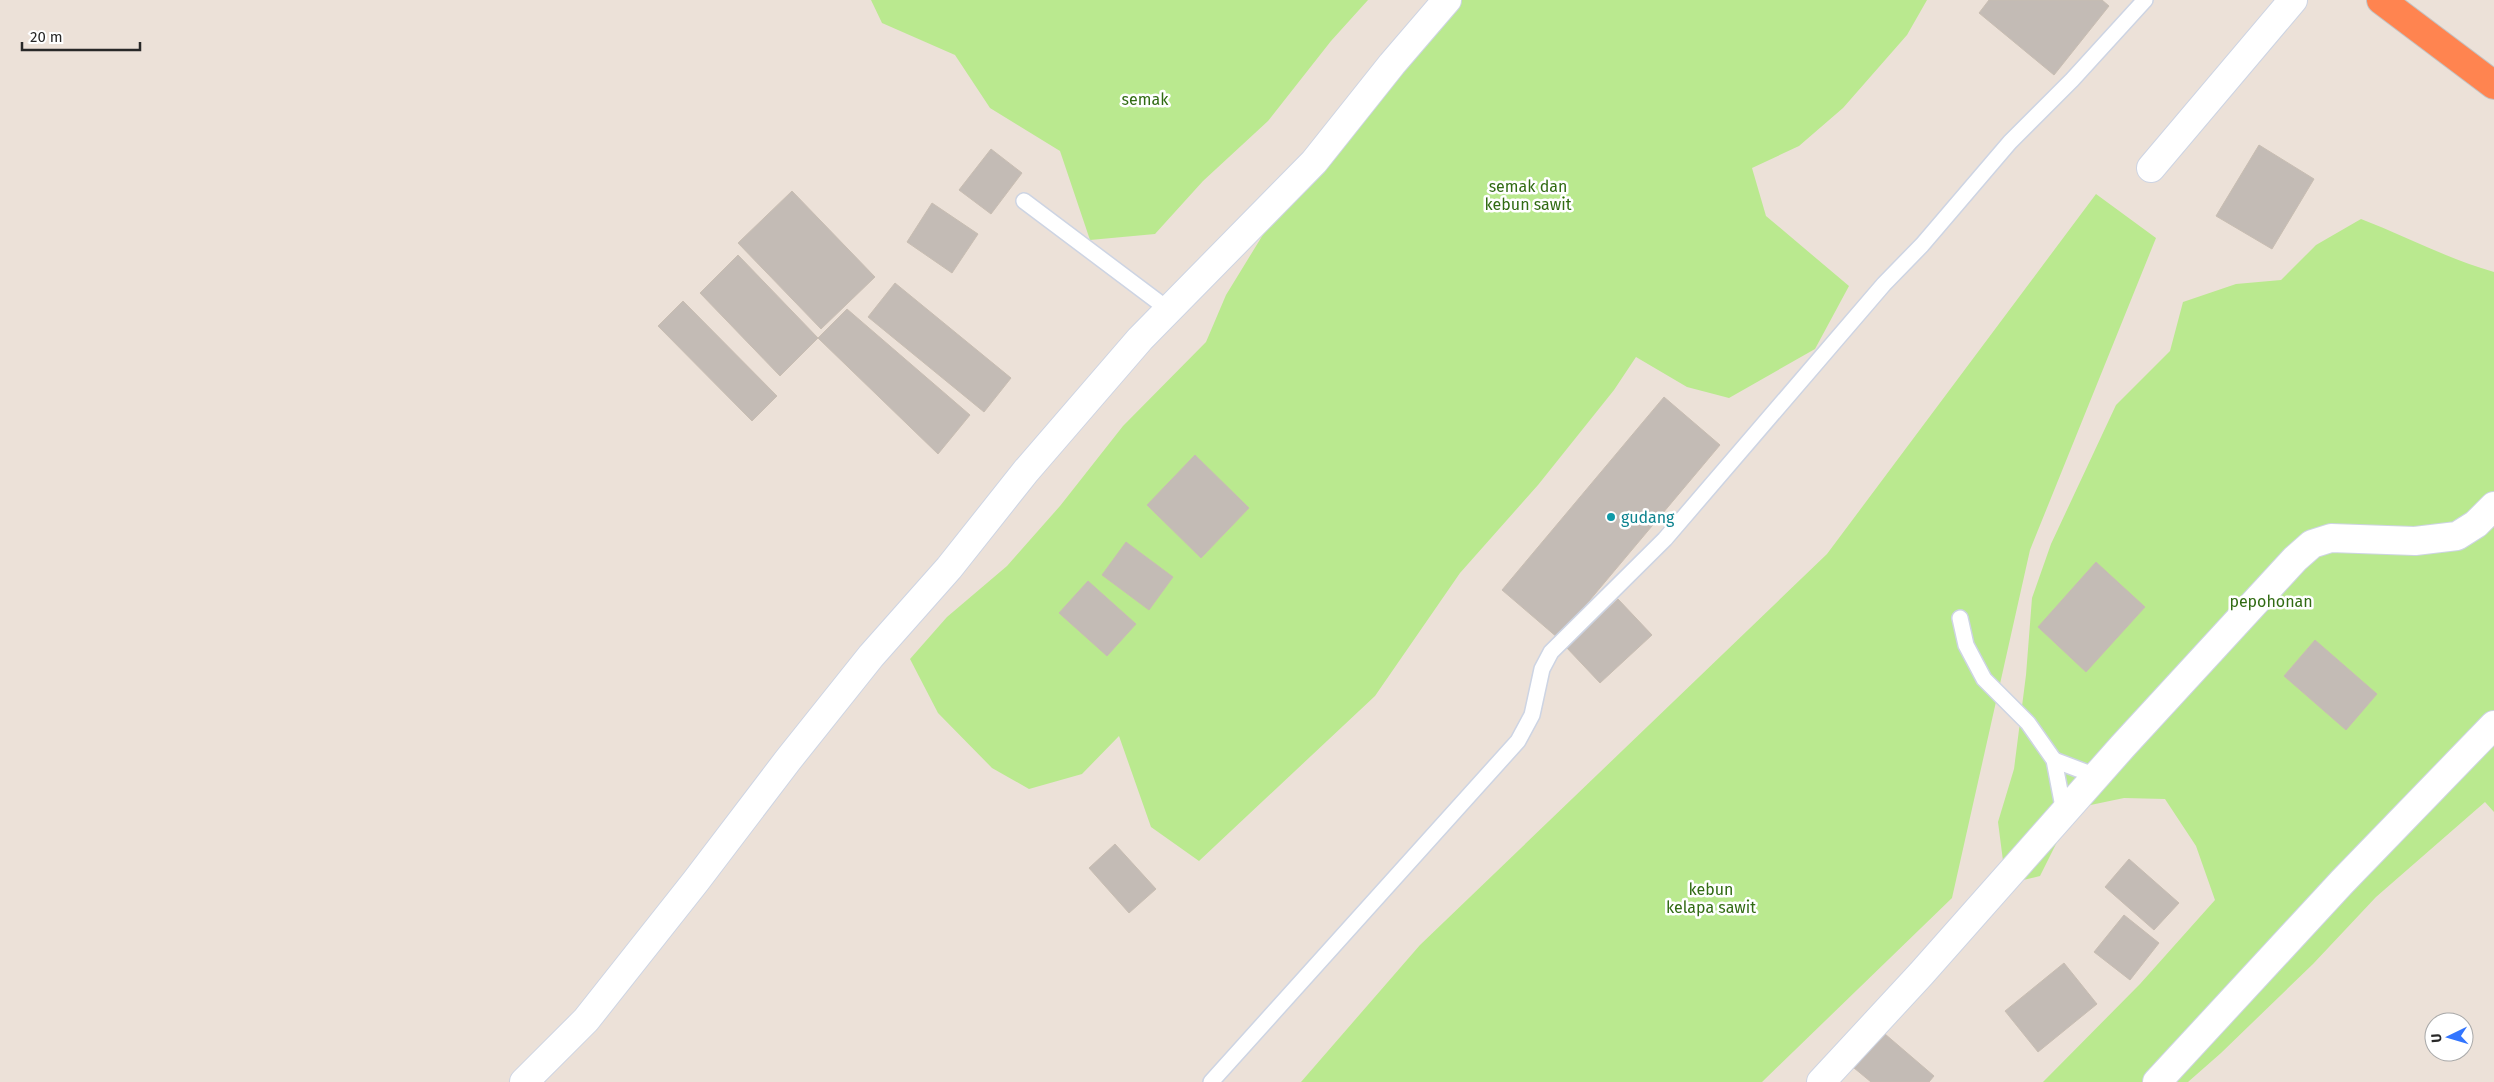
<svg xmlns="http://www.w3.org/2000/svg" width="2494" height="1082" viewBox="0 0 2494 1082" font-family="'Fira Sans',sans-serif">
<rect width="100%" height="100%" fill="#ece1d8"/>
<g fill="#bae98f">
<path d="M871,0H1368L1331,41L1268,121L1203,181L1155,234L1090,240L1060,151L990,108L955,55L882,23Z"/>
<path d="M1441,0H1927L1907,35L1843,108L1799,146L1752,168L1766,216L1849,286L1815,349L1729,398L1687,387L1636,357L1614,390L1538,485L1460,573L1375,696L1199,861L1151,827L1119,736L1082,774L1029,789L992,768L938,713L910,659L947,617L1007,566L1060,506L1123,426L1206,342L1226,295L1272,220Z"/>
<path d="M2096,194L2156,238L2030,550L1952,898L1762,1082H1301L1420,945L1827,554Z"/>
<path d="M2361,219C2405,236 2448,259 2494,272V812L2485,802L2376,897L2313,964L2221,1053L2188,1082H2043L2140,984L2215,900L2196,846L2165,799L2124,798L2081,807L2061,834L2040,876L2006,884L1998,822L2014,769L2026,675L2032,598L2051,544L2116,405L2170,351L2183,302L2236,284L2281,280L2316,245Z"/>
</g>
<g fill="#c3bbb5" stroke="#c8bdb2">
<path d="M1989,0H2102L2109,6L2054,75L1979,13Z"/>
<path d="M2259,145L2314,179L2272,249L2216,216Z"/>
<path d="M991,149L1022,173L991,214L959,190Z"/>
<path d="M792,191L875,277L821,329L738,243Z"/>
<path d="M932,203L978,234L952,273L907,242Z"/>
<path d="M738,255L818,338L780,376L700,293Z"/>
<path d="M895,283L1011,378L984,412L868,317Z"/>
<path d="M683,301L777,396L752,421L658,326Z"/>
<path d="M847,309L970,415L938,454L818,338Z"/>
<path d="M1664,397L1720,445L1558,638L1502,590Z"/>
<path d="M1195,455L1249,508L1201,558L1147,505Z"/>
<path d="M1126,542L1173,577L1149,610L1102,575Z"/>
<path d="M2096,562L2145,607L2086,672L2038,627Z"/>
<path d="M1088,581L1136,624L1107,656L1059,613Z"/>
<path d="M1618,599L1652,635L1600,683L1566,647Z"/>
<path d="M2315,640L2377,694L2346,730L2284,676Z"/>
<path d="M1115,844L1156,889L1129,913L1089,868Z"/>
<path d="M2129,859L2179,903L2154,930L2105,887Z"/>
<path d="M2124,915L2159,943L2130,980L2094,952Z"/>
<path d="M2064,963L2097,1004L2038,1052L2005,1011Z"/>
<path d="M1878,1028L1934,1076L1929,1082H1871L1848,1063Z"/>
</g>
<g fill="none" stroke-linecap="round" stroke-linejoin="round">
<defs>
<g id="lane">
<path d="M1024,201L1169,310"/>
<path d="M1960,618L1966,645L1984,679L2028,723L2054,760L2064,812"/>
<path d="M2054,760L2096,776"/>
<path d="M1211,1082L1518,741L1532,715L1542,669L1551,652L1665,539L1884,284L1922,245L2010,142L2072,80L2145,0"/>
</g>
<g id="street">
<path d="M2151,168L2293,0"/>
<path d="M524,1082L586,1020L696,881L788,760L871,656L949,568L1026,471L1140,339L1314,162L1392,64L1447,0"/>
<path d="M1821,1082L1921,974L2122,747L2295,559L2312,544L2331,538L2415,541L2457,536L2476,524L2494,506"/>
<path d="M2157,1082L2342,882L2494,725"/>
</g>
<path id="highway" d="M2381,0L2494,85"/>
</defs>
<use href="#lane" stroke="#cdd4e3" stroke-width="18"/>
<use href="#street" stroke="#cdd4e3" stroke-width="30"/>
<use href="#highway" stroke="#c3c3c3" stroke-width="30"/>
<use href="#lane" stroke="#fff" stroke-width="15"/>
<use href="#street" stroke="#fff" stroke-width="28"/>
<use href="#highway" stroke="#ff8450" stroke-width="28"/>
</g>
<circle fill="#0f9aa8" stroke="#fff" stroke-width="2" cx="1611" cy="517" r="5"/>
<g text-anchor="middle" dominant-baseline="central" stroke-width="5" stroke-linejoin="round" paint-order="stroke">
<g font-size="16" fill="#316b13" stroke="#fff">
<text x="1145" y="99">semak</text>
<text x="1528" y="186">semak dan<tspan x="1528" dy="18">kebun sawit</tspan></text>
<text x="2271" y="601">pepohonan</text>
<text x="1711" y="889">kebun<tspan x="1711" dy="18">kelapa sawit</tspan></text>
</g>
<g font-size="16" fill="#0d838f" stroke="#fff" text-anchor="start">
<text x="1621" y="517">gudang</text>
</g>
</g>
<g transform="translate(2449 1037) rotate(265)"><circle r="24" fill="#ffffff" stroke="#a9a9a9"/>
<path d="M0-4L9 19L0 12L-9 19Z" fill="#3275ff"/>
<text y="-8" font-size="14" font-weight="bold" text-anchor="middle" fill="#282828">U</text>
</g>
<path d="M22 42v8h118v-8" fill="none" stroke="#282828" stroke-width="2.5"/>
<text x="30" y="42" font-size="15" fill="#282828" stroke="#ffffff" stroke-width="4" paint-order="stroke">20 m</text>
</svg>
